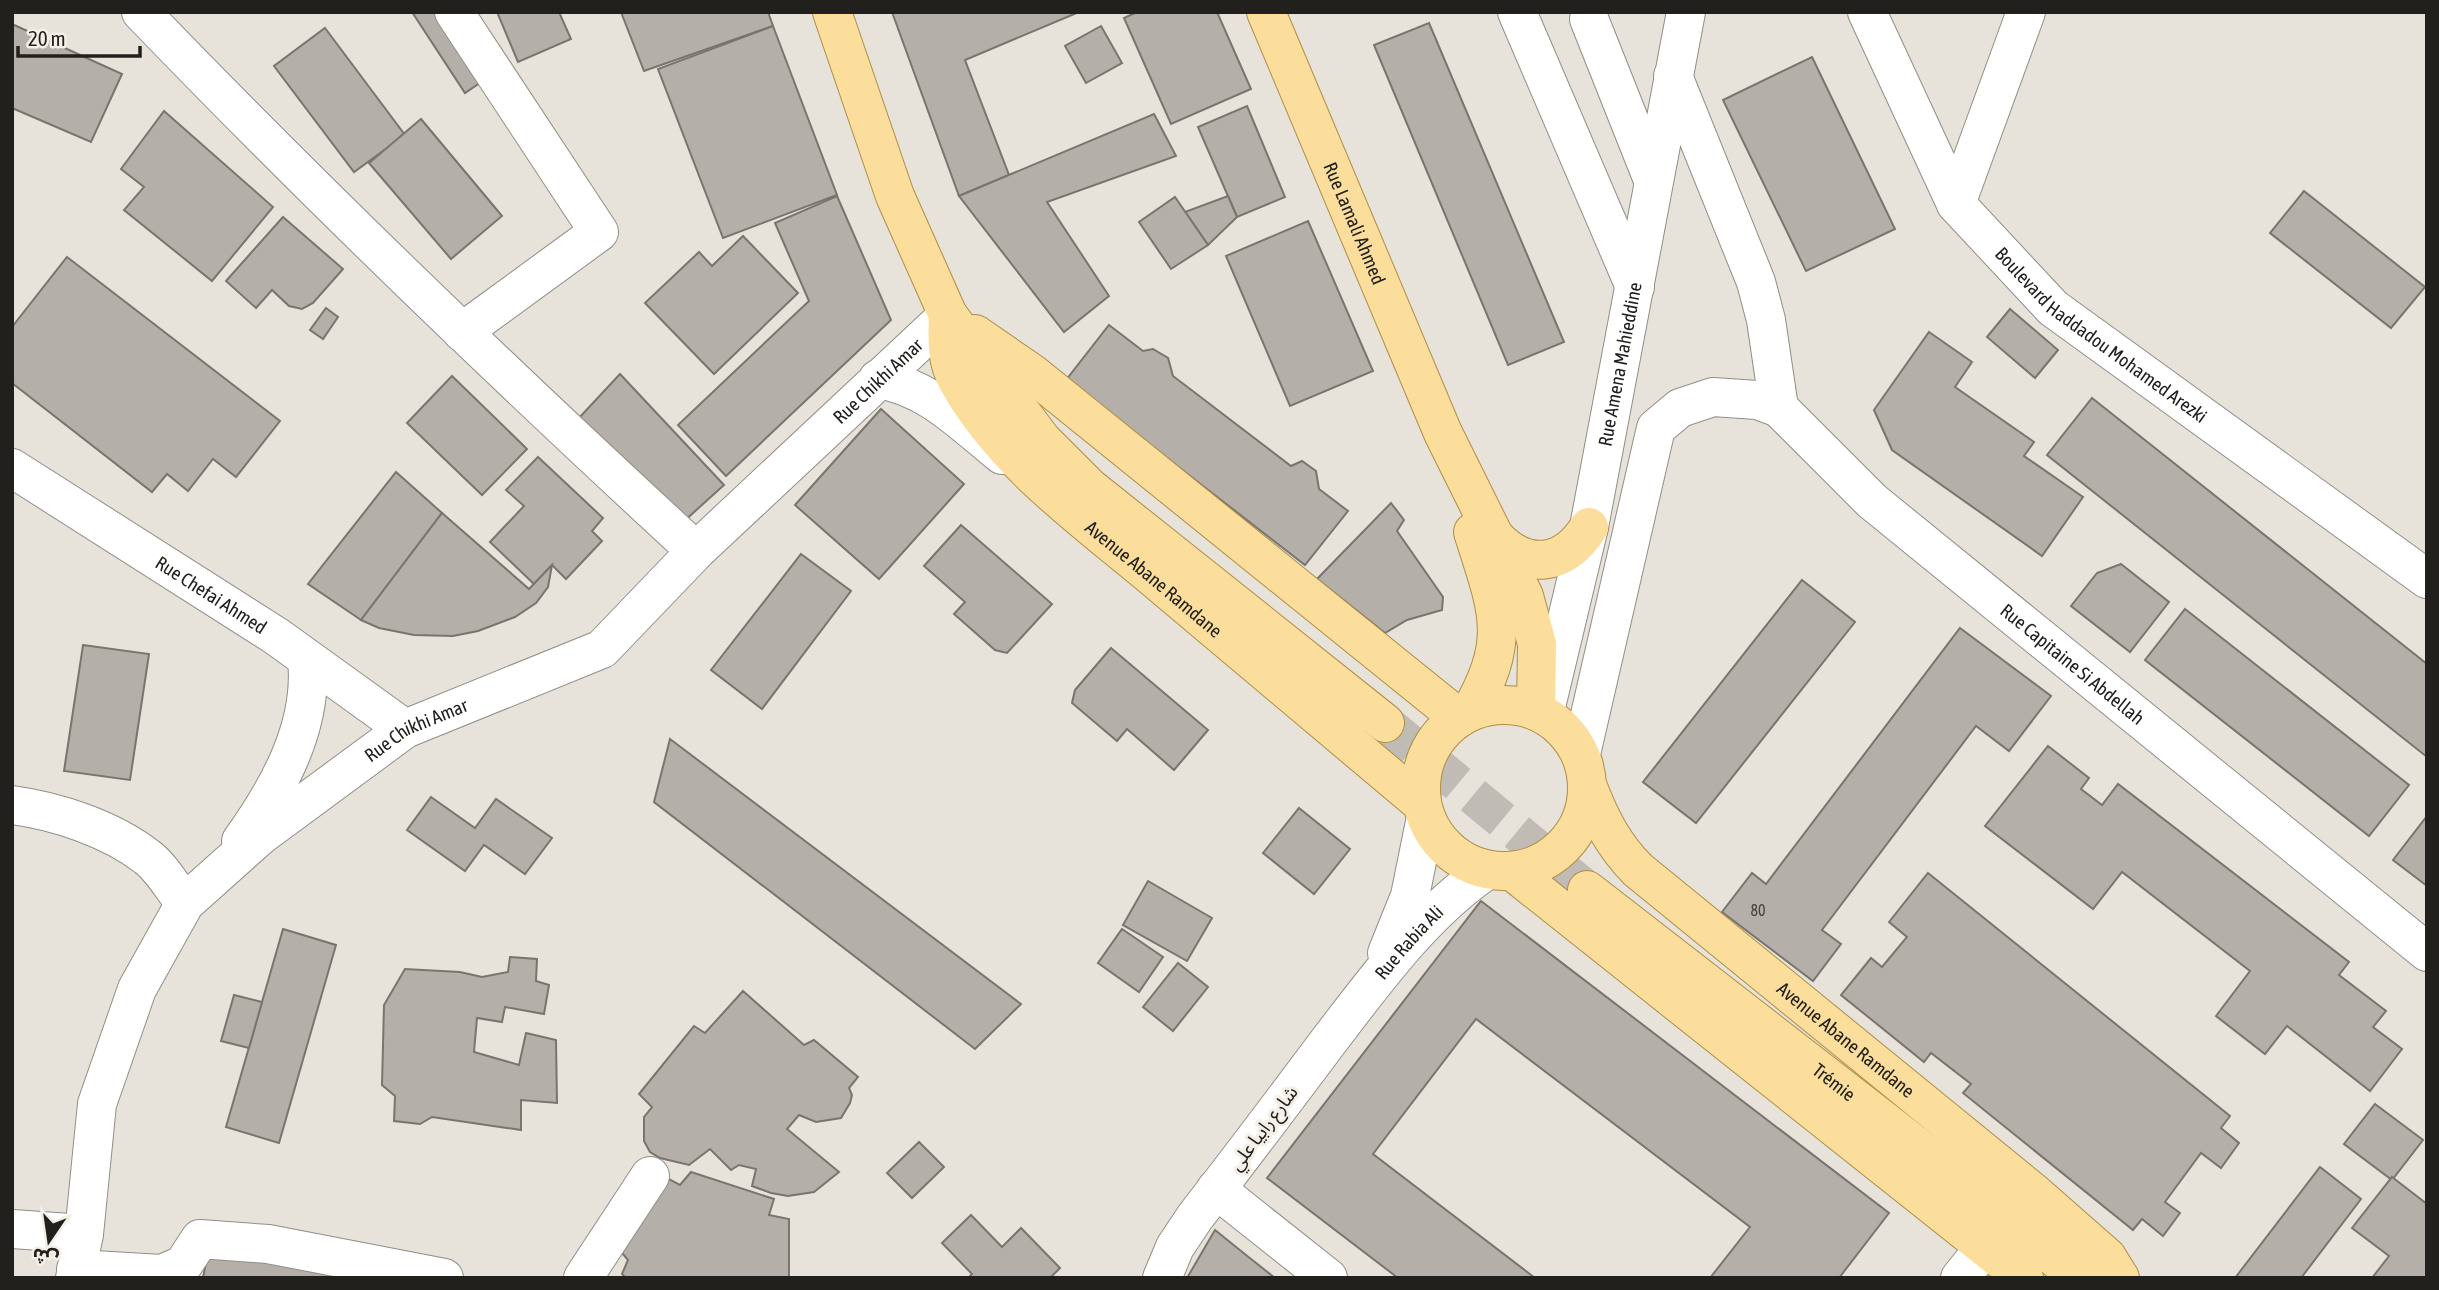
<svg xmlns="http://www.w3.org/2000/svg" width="2439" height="1290" viewBox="0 0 2439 1290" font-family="'Asap Condensed','Noto Sans Arabic',sans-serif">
<rect width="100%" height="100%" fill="#e7e3db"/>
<g fill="#b4b0a9" stroke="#79756e" stroke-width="2">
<path d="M412,12H444L487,78L465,93Z"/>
<path d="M497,12H559L571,39L518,62Z"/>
<path d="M621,12H768L773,26L644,71Z"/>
<path d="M892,12H1079L965,60L1009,175L959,196Z"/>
<path d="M1137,12H1217L1251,89L1171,124L1124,18Z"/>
<path d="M1429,23L1564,342L1508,365L1374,45Z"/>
<path d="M12,24L122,74L91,142L12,108Z"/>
<path d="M773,26L837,195L723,238L658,69Z"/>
<path d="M1101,26L1122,63L1086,83L1065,46Z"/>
<path d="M325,28L405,135L354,172L274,66Z"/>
<path d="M1812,57L1895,229L1806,271L1723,100Z"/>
<path d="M1247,106L1285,197L1237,217L1198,127Z"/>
<path d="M164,111L273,207L212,281L124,210L144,187L121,169Z"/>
<path d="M1154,114L1176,156L1047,202L1109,296L1064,332L959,196Z"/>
<path d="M421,119L502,216L451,259L369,163Z"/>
<path d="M2304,191L2425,287L2391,328L2270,233Z"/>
<path d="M837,196L891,320L726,476L678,425L809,301L775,223Z"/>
<path d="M1228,196L1237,217L1208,245L1185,212Z"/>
<path d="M1175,197L1208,245L1171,269L1139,222Z"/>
<path d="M283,217L343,269L313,303L302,309L289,306L272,290L256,308L226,281Z"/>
<path d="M1308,221L1373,371L1290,406L1226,256Z"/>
<path d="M743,236L798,293L714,374L645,303L699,252L712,266Z"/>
<path d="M67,257L280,421L236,477L213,459L188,491L167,474L152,492L12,383V327Z"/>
<path d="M326,308L338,317L323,339L310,330Z"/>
<path d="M2010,309L2058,350L2035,378L1987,337Z"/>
<path d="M1109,325L1143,351L1153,349L1168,358L1173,376L1291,466L1302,461L1316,471L1319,489L1348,511L1305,565L1066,380Z"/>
<path d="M1929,332L1972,362L1955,387L2034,442L2024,456L2083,497L2042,556L1892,450L1874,410Z"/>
<path d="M620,374L724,485L682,523L578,419Z"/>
<path d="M452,376L527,449L482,495L407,423Z"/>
<path d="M2092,398L2427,664V757L2047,455Z"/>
<path d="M881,409L964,484L879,579L795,505Z"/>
<path d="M538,457L603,518L592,531L602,541L566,579L552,565L534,584L490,542L524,506L506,490Z"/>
<path d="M396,472L442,513L361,620L308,584Z"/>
<path d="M1391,503L1404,520L1397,531L1443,597L1442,610L1407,620L1385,633L1317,579Z"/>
<path d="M442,513L529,589L552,565L548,587L536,603L515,617L478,631L453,636L414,635L379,628L361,620Z"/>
<path d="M961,525L1052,604L1007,653L995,650L954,614L965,602L924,566Z"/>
<path d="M801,554L851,591L762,709L711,670Z"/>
<path d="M2121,564L2169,602L2130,652L2071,606L2097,573Z"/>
<path d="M1802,580L1855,622L1696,823L1643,782Z"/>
<path d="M2185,609L2409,785L2369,836L2145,660Z"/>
<path d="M1960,628L2051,696L2009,751L1976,726L1822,930L1841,944L1813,981L1722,912L1752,873L1766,884Z"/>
<path d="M83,645L149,654L130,780L64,771Z"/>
<path d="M1111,648L1208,730L1174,770L1127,729L1117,741L1072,703L1075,690Z"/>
<path d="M670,739L1021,1004L975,1049L654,802Z"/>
<path d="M2048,746L2089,778L2081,789L2102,805L2118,784L2349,962L2339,975L2386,1011L2373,1027L2402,1049L2370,1091L2287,1026L2265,1054L2216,1016L2250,971L2122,872L2093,909L1985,826Z"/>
<path d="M431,797L475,828L496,799L552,838L525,874L484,845L465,871L407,830Z"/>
<path d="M1299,808L1350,849L1314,894L1263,853Z"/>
<path d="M2427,816V886L2393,860Z"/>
<path d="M1928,873L2230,1116L2221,1128L2239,1143L2221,1168L2201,1153L2165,1202L2180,1213L2163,1236L2142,1219L2133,1230L1963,1093L1971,1084L1931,1053L1924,1062L1841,995L1871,958L1882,967L1907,937L1889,922Z"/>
<path d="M1148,881L1212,918L1187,961L1123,925Z"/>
<path d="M1481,901L1889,1213L1839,1278H1710L1750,1227L1476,1019L1373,1154L1535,1278H1398L1267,1178Z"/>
<path d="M283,929L336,945L279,1143L226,1127Z"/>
<path d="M1122,929L1163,957L1139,992L1098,963Z"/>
<path d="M510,957L537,959L536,981L549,985L544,1014L505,1007L502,1022L477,1018L474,1052L519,1065L526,1033L556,1040L557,1103L521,1100V1130L432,1117L420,1124L394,1121L395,1096L382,1085L384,1005L405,969L460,972L482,977L508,972Z"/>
<path d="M1178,963L1208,987L1173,1031L1143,1007Z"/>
<path d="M743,991L804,1045L814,1040L858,1077L849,1088L852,1095L850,1103L841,1118L816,1122L799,1115L787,1129L839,1172L814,1192L788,1196L771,1193L752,1186L756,1169L739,1165L731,1170L710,1149L689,1165L660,1158L650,1152L644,1141V1117L652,1107L639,1094L694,1026L705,1033Z"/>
<path d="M234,995L262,1002L249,1048L221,1041Z"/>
<path d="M2375,1104L2423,1140L2392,1180L2344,1144Z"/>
<path d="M919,1142L944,1167L912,1198L887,1173Z"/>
<path d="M2320,1167L2361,1199L2301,1278H2235Z"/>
<path d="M691,1172L774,1199L769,1215L789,1219V1278H626L622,1274L628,1260L617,1247L665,1177L680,1185Z"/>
<path d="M2392,1177L2427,1204V1278H2372L2389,1256L2352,1228Z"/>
<path d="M971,1215L1002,1247L1021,1228L1060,1268L1050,1278H968L972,1274L942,1243Z"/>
<path d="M1215,1230L1246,1255L1275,1278H1187Z"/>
<path d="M209,1246L339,1266L337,1278H203Z"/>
</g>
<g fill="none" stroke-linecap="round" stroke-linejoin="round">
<path stroke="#c0bcb5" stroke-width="38" stroke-dasharray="38 19" stroke-linecap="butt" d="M1385,723L1587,890"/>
<defs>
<g id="minor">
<path d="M141,12C320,198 506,376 696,551"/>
<path d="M454,12L599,232L462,332"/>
<path d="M1517,12L1635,287"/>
<path id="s1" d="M1867,12L1956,204L2053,308L2427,579"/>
<path d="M1589,19L1653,180"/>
<path d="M1673,76L1756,282L1766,320L1779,408"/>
<path d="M1956,204L2026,12"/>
<path d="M878,379C929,387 963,424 1002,455"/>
<path id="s2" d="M12,468L276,636L405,729"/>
<path id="s3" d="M1544,715L1589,527L1686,12"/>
<path id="s4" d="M1581,754L1656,428L1680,408L1713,397L1757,400L1779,408L1872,501L2427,952"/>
<path d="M12,805C57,811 111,829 147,857C162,868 173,889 185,903"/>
<path d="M241,841C279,788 314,725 307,659"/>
<path d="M1387,953L1410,896L1426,817"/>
<path d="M1216,1189L1328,1278"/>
<path d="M12,1229L84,1234"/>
<path d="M76,1269L162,1274L183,1265L200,1239L268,1244L444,1278"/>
<path id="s5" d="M75,1278L84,1234L97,1104L137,989L185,903L260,836L405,729L602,649L696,551L948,315"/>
<path d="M583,1278L650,1176"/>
<path id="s6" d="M1162,1278L1175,1247L1195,1217C1241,1158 1286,1098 1331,1038C1377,978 1425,912 1487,870"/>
<path d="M1960,1278L1985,1247"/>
</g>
<g id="major">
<path d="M832,12L895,196L948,315L1042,440L1089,487L1385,723"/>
<path id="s7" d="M1266,12L1443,433L1524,596L1537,644L1536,711"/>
<path id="s8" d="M948,315C947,340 946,360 958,382C1004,464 1086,521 1156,580C1245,655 1333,729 1421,803"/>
<path d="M975,334L1033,374L1459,718"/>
<path d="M1494,536C1526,571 1564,567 1589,527"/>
<circle cx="1504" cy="788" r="83"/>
<path d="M1470,712C1513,638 1497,609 1473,532"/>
<path id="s9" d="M1588,787C1600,819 1614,846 1638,870L2033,1192L2107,1257L2120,1278"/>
<path d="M1512,871L2024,1278"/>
<path id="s10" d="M1587,890L1990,1203L2079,1278"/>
</g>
</defs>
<use href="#minor" stroke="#918e86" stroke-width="40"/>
<use href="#major" stroke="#ae8d45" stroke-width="40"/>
<use href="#minor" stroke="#fff" stroke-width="38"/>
<use href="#major" stroke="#fbde9c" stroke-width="38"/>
</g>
<g text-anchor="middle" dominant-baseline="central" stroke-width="6" stroke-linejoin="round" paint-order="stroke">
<g font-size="16" fill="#464440">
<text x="1758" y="910">80</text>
</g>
<g font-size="19" fill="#22201d" stroke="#f4f0e8">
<text stroke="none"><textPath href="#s7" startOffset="229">Rue Lamali Ahmed</textPath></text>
<text stroke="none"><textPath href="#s1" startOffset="408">Boulevard Haddadou Mohamed Arezki</textPath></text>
<text stroke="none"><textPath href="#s3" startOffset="359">Rue Amena Mahieddine</textPath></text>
<text stroke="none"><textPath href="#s5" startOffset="1274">Rue Chikhi Amar</textPath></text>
<text stroke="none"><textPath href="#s8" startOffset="348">Avenue Abane Ramdane</textPath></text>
<text stroke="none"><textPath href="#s2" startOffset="236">Rue Chefai Ahmed</textPath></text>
<text stroke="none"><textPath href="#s4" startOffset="858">Rue Capitaine Si Abdellah</textPath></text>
<text stroke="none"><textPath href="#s5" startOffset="686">Rue Chikhi Amar</textPath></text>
<text stroke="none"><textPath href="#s6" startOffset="418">Rue Rabia Ali</textPath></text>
<text stroke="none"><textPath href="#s9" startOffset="366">Avenue Abane Ramdane</textPath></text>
<text stroke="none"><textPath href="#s10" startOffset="313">Trémie</textPath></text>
<text transform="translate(1263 1128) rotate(-53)">شارع رابيا علي</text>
</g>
</g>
<rect width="2439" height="1290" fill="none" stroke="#22201d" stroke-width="28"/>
<g transform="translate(49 1241) rotate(193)" stroke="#f4f0e8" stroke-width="5" paint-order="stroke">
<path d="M0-5L12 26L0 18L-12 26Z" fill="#22201d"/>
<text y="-10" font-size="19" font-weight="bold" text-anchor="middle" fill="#22201d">ش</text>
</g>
<path d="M18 46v10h122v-10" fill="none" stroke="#22201d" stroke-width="3.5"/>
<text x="28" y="46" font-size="21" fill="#22201d" stroke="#f4f0e8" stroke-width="5" paint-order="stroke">20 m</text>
</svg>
